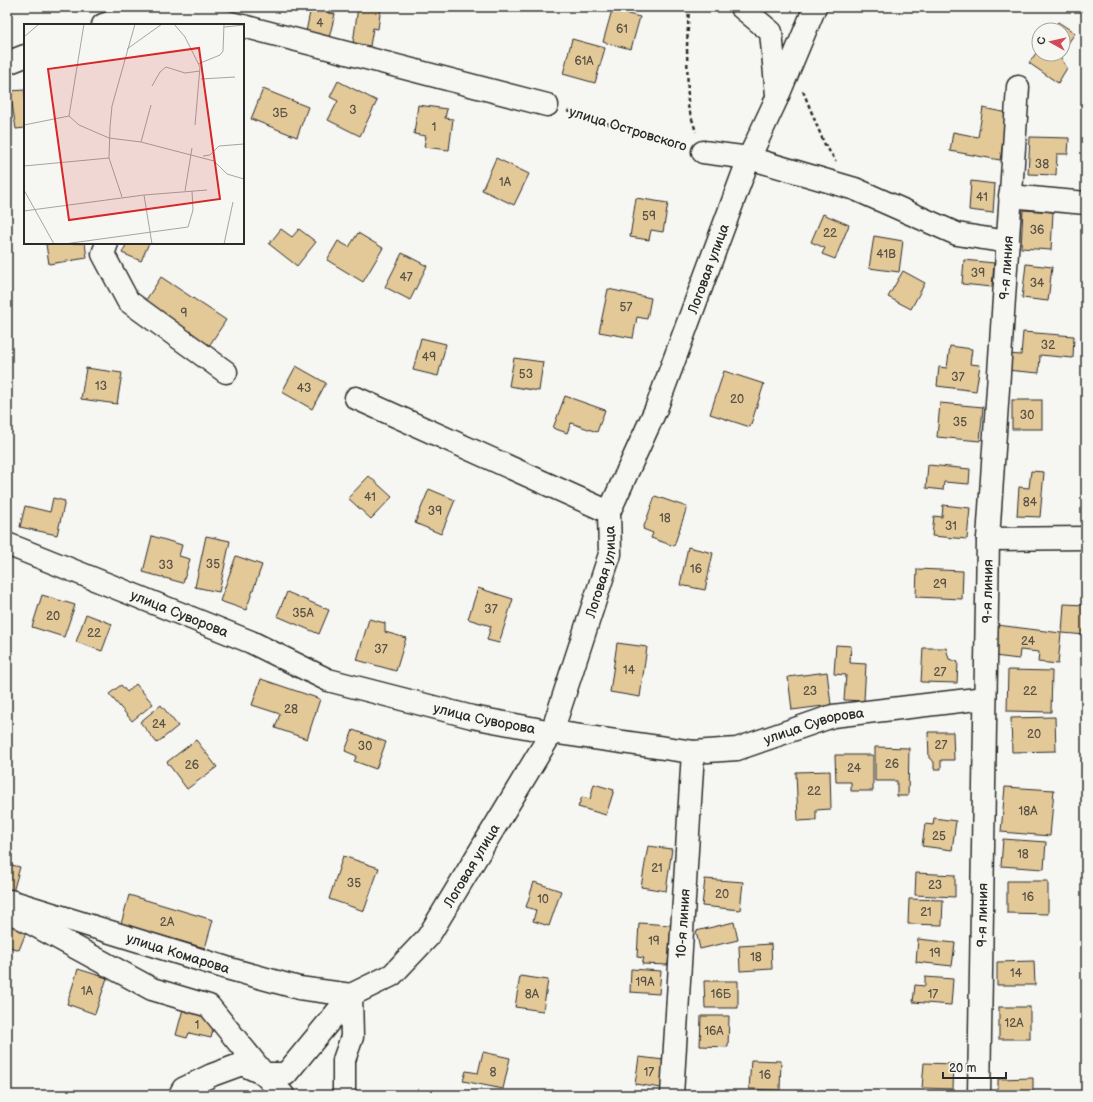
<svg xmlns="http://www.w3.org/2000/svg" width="1093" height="1102" viewBox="0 0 1093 1102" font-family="'Balsamiq Sans',sans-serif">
<rect width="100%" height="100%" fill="#f6f6f2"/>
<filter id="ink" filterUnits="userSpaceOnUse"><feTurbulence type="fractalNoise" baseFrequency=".025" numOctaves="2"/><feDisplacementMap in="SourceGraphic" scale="8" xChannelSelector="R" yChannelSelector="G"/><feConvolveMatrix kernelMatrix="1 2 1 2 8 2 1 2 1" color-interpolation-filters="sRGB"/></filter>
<g filter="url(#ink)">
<g fill="#e3c898" stroke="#2b2b2b">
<path d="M311,7H330L328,13L335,14L329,38L306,32Z"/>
<path d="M358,7H381L378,29L373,28L370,46L353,43Z"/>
<path d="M612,10L640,17L631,49L603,42Z"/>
<path d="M1058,22L1075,33L1063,51V30H1052Z"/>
<path d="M572,39L605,48L595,83L563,74Z"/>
<path d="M1039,49V54H1061L1060,56L1067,68L1058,83L1029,63Z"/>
<path d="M338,81L377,101L360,136L328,120L338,101L330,97Z"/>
<path d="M263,89L308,107L297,137L251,119Z"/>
<path d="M25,90V128L16,129L10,91Z"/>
<path d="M418,105L447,109L445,118L453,119L449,150L424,147L426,136L414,134Z"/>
<path d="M983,108L1008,113L1000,160L950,151L953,132L978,137Z"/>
<path d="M1030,137L1069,138L1068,154H1057L1056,175L1028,174Z"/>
<path d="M496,158L529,174L514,205L482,190Z"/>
<path d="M971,181L995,184L993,213L969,210Z"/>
<path d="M636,198L668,203L663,232L651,230L649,240L630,237Z"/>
<path d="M1023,210L1053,212L1051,250L1021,248Z"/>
<path d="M823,214L849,225L835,259L822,254L825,248L811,242Z"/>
<path d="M281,229L292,237L299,229L316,242L297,266L269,244Z"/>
<path d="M358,233L383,248L363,282L327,260L338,241L349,247Z"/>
<path d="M874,236L903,241L899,272L869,268Z"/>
<path d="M52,243H85L87,258L49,264L46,244Z"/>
<path d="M127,243H149L141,261L122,253Z"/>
<path d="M402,253L427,266L410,300L385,287Z"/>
<path d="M964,260L994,263L992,287L962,284Z"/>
<path d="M1026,264L1052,267L1048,301L1022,298Z"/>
<path d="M903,271L925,283L911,309L888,297Z"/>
<path d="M161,277L226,320L207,349L142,306Z"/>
<path d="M608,289L651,298L647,319L637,317L633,338L599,332Z"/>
<path d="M1023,332L1074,336L1073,358L1040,355L1039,373L1006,370L1008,354L1021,355Z"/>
<path d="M421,338L446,344L438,376L413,370Z"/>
<path d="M950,346L972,349L970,364L980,365L976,391L937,386L939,367L947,368Z"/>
<path d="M514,358L543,362L539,391L509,386Z"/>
<path d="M296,366L326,383L312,409L282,392Z"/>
<path d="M86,368L122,373L117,404L81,399Z"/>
<path d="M724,371L764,384L750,427L710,414Z"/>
<path d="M565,396L605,410L597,432L571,423L567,433L553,428Z"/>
<rect x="1012" y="400" width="30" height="29"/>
<path d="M940,403L983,407L980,441L937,437Z"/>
<path d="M928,465L970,469L969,484L944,482L943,490L926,488Z"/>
<path d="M1085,469H1086V509H1083Z"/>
<path d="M1031,471L1044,472L1040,517L1017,516L1019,487L1029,488Z"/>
<path d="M369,476L392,497L371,519L348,498Z"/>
<path d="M429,489L455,500L441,534L415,523Z"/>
<path d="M655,496L687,507L674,546L651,538L653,533L643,529Z"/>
<path d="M53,498L65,501L57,535L20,527L25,506L50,512Z"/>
<path d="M943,505L970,508L967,539L932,536L934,516L942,517Z"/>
<path d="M152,536L182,545L179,556L190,559L183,583L143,572Z"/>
<path d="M206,536L230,541L219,592L195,587Z"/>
<path d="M688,547L713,553L705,590L680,585Z"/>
<path d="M236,556L262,565L246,610L220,601Z"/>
<path d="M917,569L963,571L962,599L916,597Z"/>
<path d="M478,588L513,599L499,643L487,640L491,626L468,619Z"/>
<path d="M287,592L329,610L319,634L277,616Z"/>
<path d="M42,595L75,605L64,637L32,627Z"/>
<path d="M1064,604L1086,605V635L1062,633Z"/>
<path d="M86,614L112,624L102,651L76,642Z"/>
<path d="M369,619L385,623V632L406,638L396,671L357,660Z"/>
<path d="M997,625L1061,633L1058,664L1038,662L1039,652L1020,650L1019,659L994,656Z"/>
<path d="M617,643L647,647L640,697L610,692Z"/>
<path d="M836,645L851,646L850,663L866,664L864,701L844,700L846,675L834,674Z"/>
<path d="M923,648H946L949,659L958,662L957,683L921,682Z"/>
<path d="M1008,670L1052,671L1051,712L1007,711Z"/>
<path d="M827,672L831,705L792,710L788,677Z"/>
<path d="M261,679L320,699L307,739L275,728L280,714L252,705Z"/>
<path d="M136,684L153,704L132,721L109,694L121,685L127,692Z"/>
<path d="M161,705L178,726L157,743L140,722Z"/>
<path d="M1055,717L1056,751L1012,752L1011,718Z"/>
<path d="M353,730L386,742L376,769L354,761L357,756L345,751Z"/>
<path d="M928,732H953L954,760H941V769H934V762L929,758Z"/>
<path d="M196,740L217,767L187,789L167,762Z"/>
<path d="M875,747L909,748L908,796H897V781H875Z"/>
<path d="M835,755H873V791H851V782H836Z"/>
<path d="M830,771L831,809L816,810V820L798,821L796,772Z"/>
<path d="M594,784L614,790L606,815L578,807L582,797L590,799Z"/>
<path d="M1005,787L1054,790L1050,836L1001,832Z"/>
<path d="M934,818L956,821L952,850L922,846L925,824L933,825Z"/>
<path d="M1003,839L1046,842L1044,869L1001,866Z"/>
<path d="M648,846L672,849L666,891L641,887Z"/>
<path d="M343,856L379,868L364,911L329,899Z"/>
<path d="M7,864L20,867L13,892L7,891Z"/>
<path d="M916,873L955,875V897L915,895Z"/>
<path d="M705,879L743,882L740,910L702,906Z"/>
<path d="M1007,881H1048V914L1007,913Z"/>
<path d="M534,882L561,891L549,926L533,921L536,910L526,907Z"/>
<path d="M129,895L213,920L205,948L121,924Z"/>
<path d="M909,899L943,900L942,925L908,924Z"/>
<path d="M7,922L27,930L19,950L7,946Z"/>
<path d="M734,922L738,940L700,949L696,931Z"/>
<path d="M639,923L671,925L668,965L642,964L644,958L637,957Z"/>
<path d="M918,939L955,943L952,966L916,962Z"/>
<path d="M771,944L772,969L740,971L739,946Z"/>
<path d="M1034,961L1035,985H997V962Z"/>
<path d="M78,969L107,978L95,1014L67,1004Z"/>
<path d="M631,969L661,971L659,994L630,992Z"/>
<path d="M520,976L548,980L543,1011L515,1007Z"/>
<path d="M925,977L953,979L951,1005L913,1002L915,985L925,986Z"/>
<path d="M704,981H738V1008H705Z"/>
<rect x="999" y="1007" width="31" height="32"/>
<path d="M183,1009L216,1018L211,1038L189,1033L187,1038L176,1035Z"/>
<path d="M701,1016H729L728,1047L700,1046Z"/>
<path d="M483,1052L510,1058L503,1089L463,1081L466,1071L478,1073Z"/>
<path d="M639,1057L664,1060L661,1088L635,1084Z"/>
<path d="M751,1060L781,1061L780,1090L749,1089Z"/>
<path d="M924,1063L954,1064L953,1089L922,1088Z"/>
<path d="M1033,1078V1095H998V1079Z"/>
<path d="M620,1090L660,1095H620Z"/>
<path d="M727,1091V1095H693V1092Z"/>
</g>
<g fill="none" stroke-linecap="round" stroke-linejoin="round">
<defs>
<g id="minor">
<path d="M741,7L771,32L777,95"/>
<path d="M103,25L134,14L193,13L238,25"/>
<path d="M243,26L547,105"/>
<path d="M7,63L25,56"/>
<path d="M703,152L749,158L855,189L957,234L1008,242"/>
<path d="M1010,196L1086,203"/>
<path d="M107,243L103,254L128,301L226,372"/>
<path d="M356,398L609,512"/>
<path d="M988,539L1086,538"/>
<path id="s1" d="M7,544L251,642L328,680L472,717L552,732L693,752L737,749L833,716L985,698"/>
<path id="s2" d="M10,901L230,969L299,988L351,995"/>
<path d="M7,910L152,989L209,1006L264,1074H286L351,995"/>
<path d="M180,1095L183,1089L212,1075L242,1064L264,1074L283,1095"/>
<path id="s3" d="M344,1095V1060L352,1037L351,995L392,975L428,937L552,732L610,554L609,512L656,409L749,158L777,98L815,7"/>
<path id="s4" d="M672,1095L693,752"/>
<path id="s5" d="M979,1095L988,539L1018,87"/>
</g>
</defs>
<use href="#minor" stroke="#2b2b2b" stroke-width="25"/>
<g stroke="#2b2b2b" stroke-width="2.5" stroke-dasharray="4 3" stroke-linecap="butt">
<path d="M689,7L687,46L688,106L696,132"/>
<path d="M803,91L824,143L836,161"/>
<path d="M567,111L683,146"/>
</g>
<use href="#minor" stroke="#f6f6f2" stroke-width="22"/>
</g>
</g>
<g text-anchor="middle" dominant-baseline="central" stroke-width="4" stroke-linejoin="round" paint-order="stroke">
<g font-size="12" fill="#595246">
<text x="320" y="23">4</text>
<text x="622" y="29">61</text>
<text x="584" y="61">61А</text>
<text x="353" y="110">3</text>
<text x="280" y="113">3Б</text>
<text x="434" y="127">1</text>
<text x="1042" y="164">38</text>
<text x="505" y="182">1А</text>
<text x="982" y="197">41</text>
<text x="649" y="216">59</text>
<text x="1037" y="230">36</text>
<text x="830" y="233">22</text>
<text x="886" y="254">41В</text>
<text x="978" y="273">39</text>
<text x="406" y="277">47</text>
<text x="1037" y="283">34</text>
<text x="626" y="307">57</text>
<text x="184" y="313">9</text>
<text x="1048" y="345">32</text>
<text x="429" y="357">49</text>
<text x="526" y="374">53</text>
<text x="958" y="377">37</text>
<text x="101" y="386">13</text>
<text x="304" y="388">43</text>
<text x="737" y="399">20</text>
<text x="1027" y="415">30</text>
<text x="960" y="422">35</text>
<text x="370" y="497">41</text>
<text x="1030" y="502">84</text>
<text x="435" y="511">39</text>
<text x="665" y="518">18</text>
<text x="951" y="526">31</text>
<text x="213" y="564">35</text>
<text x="166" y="565">33</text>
<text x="696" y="569">16</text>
<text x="940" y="584">29</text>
<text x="491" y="609">37</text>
<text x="303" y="613">35А</text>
<text x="53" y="616">20</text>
<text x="94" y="633">22</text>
<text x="1028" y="641">24</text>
<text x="381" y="649">37</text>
<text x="629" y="670">14</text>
<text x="940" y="672">27</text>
<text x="810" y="691">23</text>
<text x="1030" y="691">22</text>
<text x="291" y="709">28</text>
<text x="159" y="724">24</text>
<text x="1034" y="734">20</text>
<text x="941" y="745">27</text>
<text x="365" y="746">30</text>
<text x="892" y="764">26</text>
<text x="192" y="765">26</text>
<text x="854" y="768">24</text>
<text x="814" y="791">22</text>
<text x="1028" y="811">18А</text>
<text x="939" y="836">25</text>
<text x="1023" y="854">18</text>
<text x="657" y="868">21</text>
<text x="354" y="883">35</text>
<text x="935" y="885">23</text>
<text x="722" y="894">20</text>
<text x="1028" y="897">16</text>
<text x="543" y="899">10</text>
<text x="926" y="912">21</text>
<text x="167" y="922">2А</text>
<text x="654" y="941">19</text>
<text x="935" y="953">19</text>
<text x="756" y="957">18</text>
<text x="1016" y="973">14</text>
<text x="645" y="982">19А</text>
<text x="87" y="991">1А</text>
<text x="532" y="994">8А</text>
<text x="721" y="994">16Б</text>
<text x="933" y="994">17</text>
<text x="1014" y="1023">12А</text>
<text x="197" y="1025">1</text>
<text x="714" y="1031">16А</text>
<text x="493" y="1072">8</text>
<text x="649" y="1072">17</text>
<text x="765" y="1075">16</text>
</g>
<g font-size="14" fill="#2b2b2b" stroke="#f6f6f2">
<text transform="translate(628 129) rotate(17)">улица Островского</text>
<text stroke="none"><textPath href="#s5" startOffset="828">9-я линия</textPath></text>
<text stroke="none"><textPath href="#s3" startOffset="931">Логовая улица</textPath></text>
<text stroke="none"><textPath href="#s3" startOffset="607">Логовая улица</textPath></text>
<text stroke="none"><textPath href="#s5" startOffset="504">9-я линия</textPath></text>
<text stroke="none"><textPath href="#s1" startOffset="186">улица Суворова</textPath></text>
<text stroke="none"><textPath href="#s1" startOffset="510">улица Суворова</textPath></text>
<text stroke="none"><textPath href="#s1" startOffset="846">улица Суворова</textPath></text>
<text stroke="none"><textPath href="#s3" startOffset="283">Логовая улица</textPath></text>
<text stroke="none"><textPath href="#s5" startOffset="180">9-я линия</textPath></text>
<text stroke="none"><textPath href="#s4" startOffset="172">10-я линия</textPath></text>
<text stroke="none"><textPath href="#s2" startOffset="176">улица Комарова</textPath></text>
</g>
</g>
<g transform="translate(24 24)">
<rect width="220" height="220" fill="#f6f6f2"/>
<path fill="none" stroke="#a5a5a2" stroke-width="1" d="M150,0L161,13L176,43L171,101M200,3L220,1M0,13L15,0M103,25L138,0M174,40L196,31L199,27L200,0M177,55L211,53M128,62L136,48L142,43L161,49L176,47M45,92L60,0M0,101L45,92L55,101L85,114L117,118L190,137L203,150L220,155M117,118L127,81M179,132L186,131L195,122L220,120M0,142L85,134M0,166L30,220M161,167L168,124M120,171L128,220M98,173L85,134L86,103L88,82L111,0M0,187L120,171L183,166M40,220L164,203L169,186L168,167M200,220L209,178"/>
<path fill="#d62828" fill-opacity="0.15" stroke="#d62828" stroke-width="2" d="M175,24L196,175L45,196L24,45Z"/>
<rect width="220" height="220" fill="none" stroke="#2b2b2b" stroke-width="2"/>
</g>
<rect width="1093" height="1102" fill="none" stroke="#f6f6f2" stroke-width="24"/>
<rect x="12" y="12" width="1069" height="1078" fill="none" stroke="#2b2b2b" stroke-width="1.5" filter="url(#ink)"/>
<g transform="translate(1051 42) rotate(278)"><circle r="19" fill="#f6f6f2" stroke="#a5a5a2"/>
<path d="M0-3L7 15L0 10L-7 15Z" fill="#d1495b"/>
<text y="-6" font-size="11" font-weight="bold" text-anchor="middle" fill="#2b2b2b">С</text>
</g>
<path d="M943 1072v6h63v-6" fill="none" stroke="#2b2b2b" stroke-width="2"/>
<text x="949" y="1072" font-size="12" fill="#2b2b2b" stroke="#f6f6f2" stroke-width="3" paint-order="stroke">20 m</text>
</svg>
